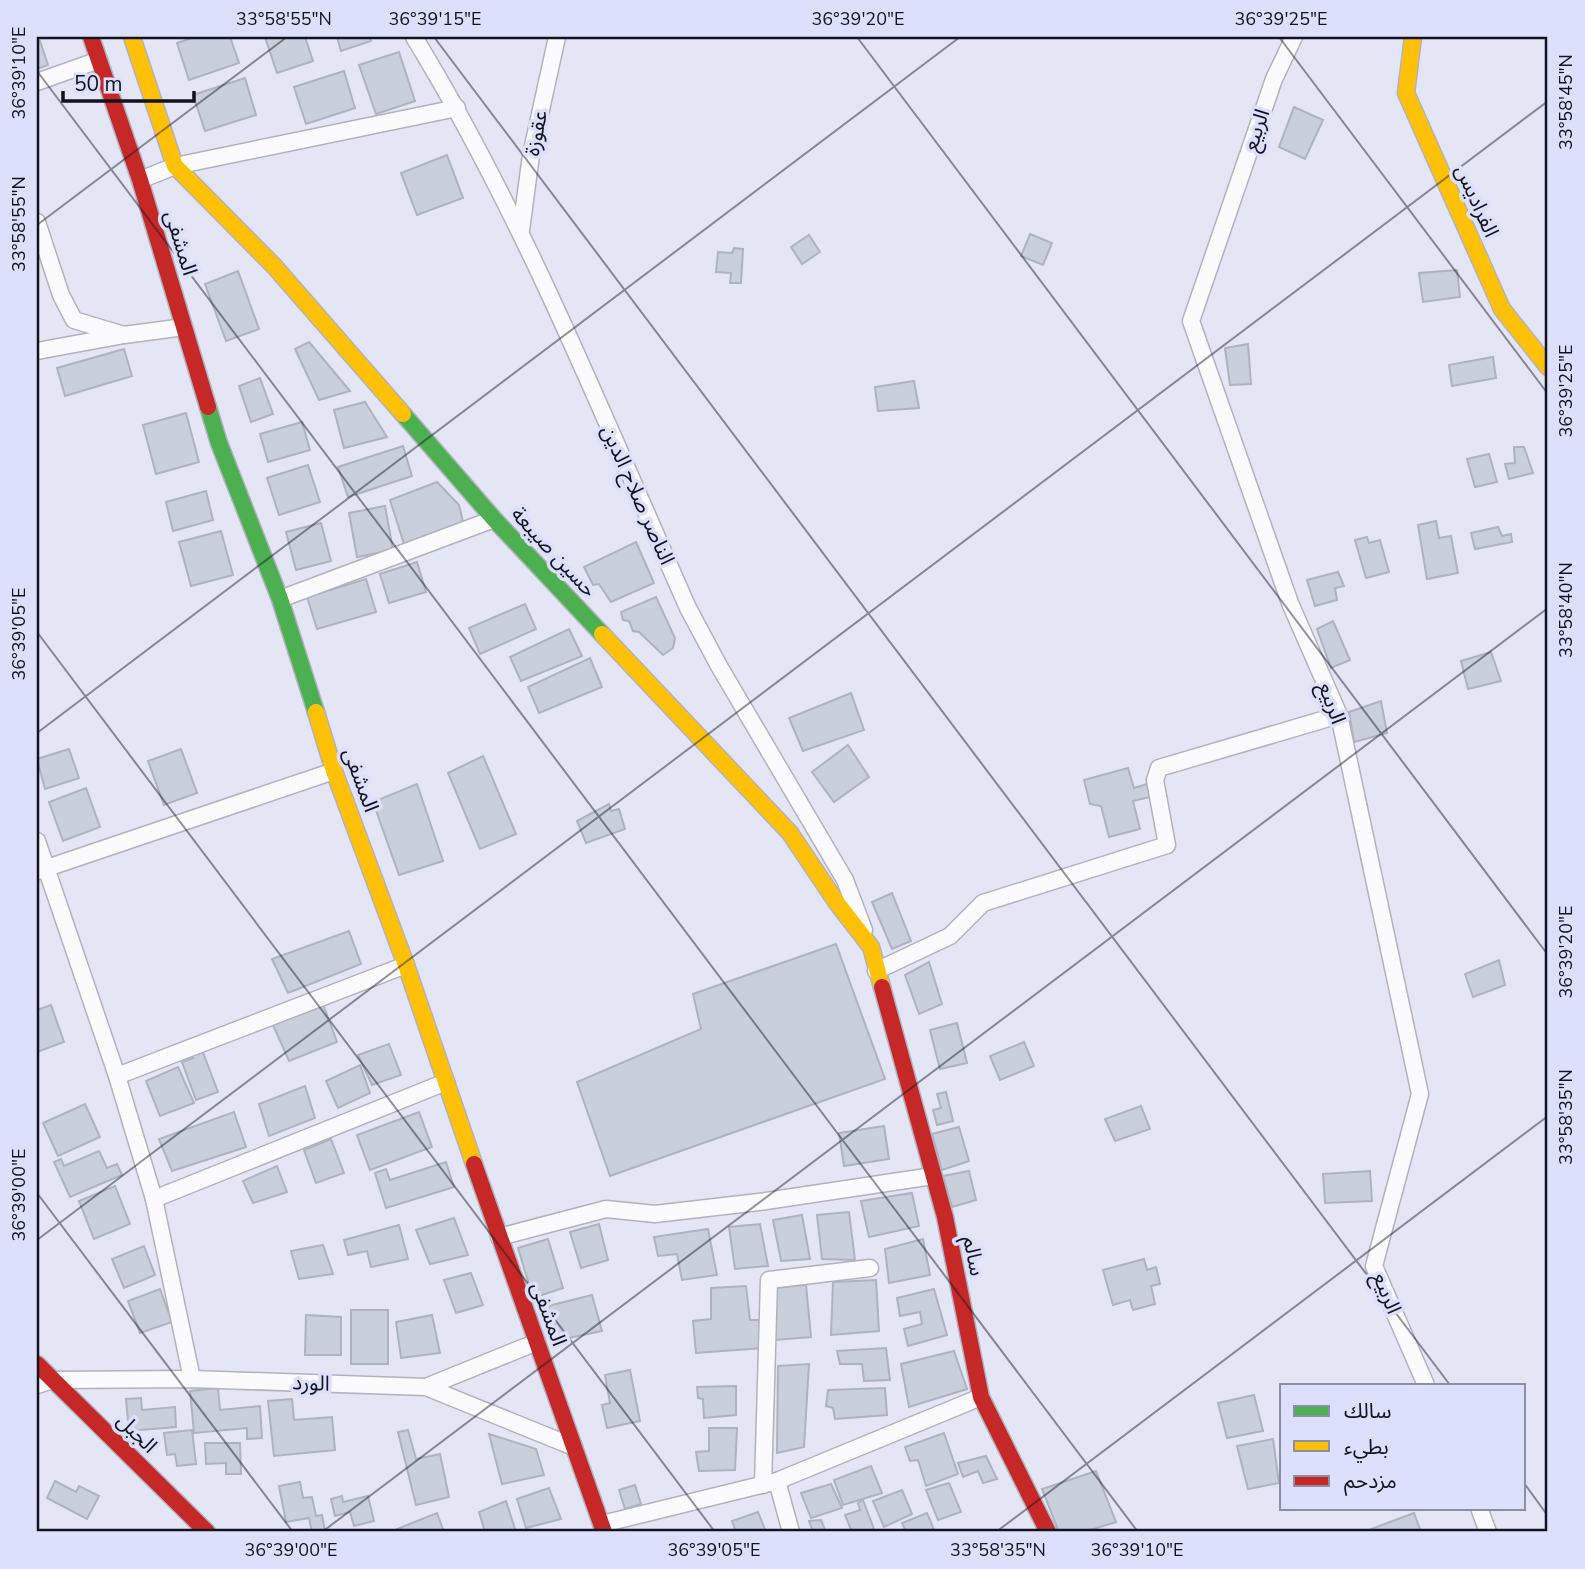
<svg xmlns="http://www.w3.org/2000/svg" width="1585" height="1569" viewBox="0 0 1585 1569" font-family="'Nunito Sans','Noto Sans Arabic',sans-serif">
<rect width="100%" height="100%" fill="#e4e6f5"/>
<g fill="#cad0db" stroke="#adb3bf" stroke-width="2">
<path d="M195,37H230L239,63L189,80L177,43Z"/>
<path d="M265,37H305L313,61L277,73Z"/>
<path d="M337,37H369L371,41L341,51Z"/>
<path d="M40,41L48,65L37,69V43Z"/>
<path d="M399,52L415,101L376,114L359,65Z"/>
<path d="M344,71L355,108L306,124L294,87Z"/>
<path d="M245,78L256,115L205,131L193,95Z"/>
<path d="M1294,107L1323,120L1305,159L1279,147Z"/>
<path d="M447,155L463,198L417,215L401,173Z"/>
<path d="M1030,234L1052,243L1043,265L1021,256Z"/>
<path d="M809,235L820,252L802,264L791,247Z"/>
<path d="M734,248L743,249L741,283H730L731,273L716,272L718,252L732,253Z"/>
<path d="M1457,270L1460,297L1423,302L1419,273Z"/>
<path d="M238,271L259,329L226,341L205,284Z"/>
<path d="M309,342L350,391L319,400L295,349Z"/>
<path d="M1248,344L1251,384L1230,385L1225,348Z"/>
<path d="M124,349L132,376L65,396L57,368Z"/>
<path d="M1493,357L1496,378L1452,386L1449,365Z"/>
<path d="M260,378L273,414L251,422L239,386Z"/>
<path d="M914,381L919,408L878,411L875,387Z"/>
<path d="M365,402L387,437L344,448L334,410Z"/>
<path d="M186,413L199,462L156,474L143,425Z"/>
<path d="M302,422L310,450L268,462L260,434Z"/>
<path d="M403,446L412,476L348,497L338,467Z"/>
<path d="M1514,447H1524L1533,473L1509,479L1505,464L1515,463Z"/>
<path d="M1489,454L1497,482L1475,487L1467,459Z"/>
<path d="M308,465L320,502L279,515L267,478Z"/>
<path d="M437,482L459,505L463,522L404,544L390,500Z"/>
<path d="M206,491L213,520L173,531L166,502Z"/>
<path d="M385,506L393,550L357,557L349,513Z"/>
<path d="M1436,521L1439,538L1451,536L1458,573L1427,579L1418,525Z"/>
<path d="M321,523L331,561L296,570L286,532Z"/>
<path d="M1498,527L1502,536L1511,534L1512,542L1475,549L1471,533Z"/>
<path d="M221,531L233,575L191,586L179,542Z"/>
<path d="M1367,537L1369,543L1380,540L1389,572L1366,578L1355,540Z"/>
<path d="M636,542L654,583L611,602L599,584L593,585L584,567Z"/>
<path d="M417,562L426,592L389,603L380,574Z"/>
<path d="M1338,572L1344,586L1335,588L1337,600L1315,606L1307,580Z"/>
<path d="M366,579L376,612L317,629L307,597Z"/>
<path d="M656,597L675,638L673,648L663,655L639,632L633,631L629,621L623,620L621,612Z"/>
<path d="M525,604L536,629L480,654L469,628Z"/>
<path d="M1333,621L1350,660L1331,668L1317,629Z"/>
<path d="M569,629L582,656L521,681L510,657Z"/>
<path d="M1491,652L1501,681L1468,689L1461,661Z"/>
<path d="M590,658L602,687L539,713L528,687Z"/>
<path d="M851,693L864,730L803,751L789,718Z"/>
<path d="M1381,701L1387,733L1354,742L1349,712Z"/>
<path d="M848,745L869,777L834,802L812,772Z"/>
<path d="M69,749L79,778L45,789L37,759Z"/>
<path d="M181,749L197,793L164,805L148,761Z"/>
<path d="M483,756L516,834L480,849L448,773Z"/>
<path d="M1128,768L1134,788L1147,784L1150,797L1133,801L1140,829L1109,837L1101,806L1090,804L1084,780Z"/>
<path d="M417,784L443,861L399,875L373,802Z"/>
<path d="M86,788L100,827L63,841L49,802Z"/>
<path d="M609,804L611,811L619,809L625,829L586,843L577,821Z"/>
<path d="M892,893L911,941L892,949L872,902Z"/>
<path d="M349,931L361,964L288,993L272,959Z"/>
<path d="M836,944L885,1079L610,1176L577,1082L701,1029L693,994Z"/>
<path d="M1499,960L1505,985L1473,997L1465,974Z"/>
<path d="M929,962L942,1004L919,1014L905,975Z"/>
<path d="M323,1004L337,1042L289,1061L273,1025Z"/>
<path d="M51,1005L64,1042L37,1052V1010Z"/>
<path d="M957,1023L967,1063L940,1069L930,1030Z"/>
<path d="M1024,1042L1034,1066L1000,1080L990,1056Z"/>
<path d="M389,1044L401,1075L372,1085L358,1055Z"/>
<path d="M202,1050L218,1092L196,1100L182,1062L193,1058L192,1054Z"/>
<path d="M360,1065L370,1093L338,1108L326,1081Z"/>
<path d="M178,1067L194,1103L160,1116L146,1081Z"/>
<path d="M305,1086L315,1118L269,1136L259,1104Z"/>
<path d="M946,1092L953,1121L937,1125L933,1110L941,1108L937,1094Z"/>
<path d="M85,1104L100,1137L58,1156L43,1123Z"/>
<path d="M1141,1106L1150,1129L1115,1141L1105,1119Z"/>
<path d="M234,1112L246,1147L172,1171L159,1139Z"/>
<path d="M419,1112L432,1147L370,1170L357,1135Z"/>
<path d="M884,1126L889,1159L844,1166L839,1133Z"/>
<path d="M959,1127L969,1161L942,1170L932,1134Z"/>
<path d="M331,1139L344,1173L316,1183L304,1150Z"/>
<path d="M99,1151L107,1168L117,1164L122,1175L70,1197L54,1162L61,1159L64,1166Z"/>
<path d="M446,1162L454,1187L386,1208L375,1173L386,1169L390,1180Z"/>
<path d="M277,1166L287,1192L253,1203L243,1181Z"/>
<path d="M969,1171L976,1200L952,1207L943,1176Z"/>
<path d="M1370,1171L1372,1201L1325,1203L1323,1174Z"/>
<path d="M115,1186L130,1224L94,1239L79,1201Z"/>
<path d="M912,1193L919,1226L869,1237L861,1201Z"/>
<path d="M849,1212L855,1260L822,1259L817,1215Z"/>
<path d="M802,1215L810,1259L781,1261L773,1220Z"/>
<path d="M454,1218L468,1255L430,1264L416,1230Z"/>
<path d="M599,1224L608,1260L581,1268L570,1232Z"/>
<path d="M760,1224L768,1266L735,1269L729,1227Z"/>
<path d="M399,1225L408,1259L371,1267L367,1251L348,1255L344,1240Z"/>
<path d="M708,1229L717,1275L682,1280L677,1254L658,1256L654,1237Z"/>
<path d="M548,1239L563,1288L533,1298L518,1248Z"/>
<path d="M923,1239L930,1275L889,1283L885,1249Z"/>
<path d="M323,1245L333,1274L299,1279L291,1251Z"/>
<path d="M144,1246L155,1275L124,1288L112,1259Z"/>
<path d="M1144,1259L1147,1270L1156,1267L1160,1284L1151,1286L1155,1304L1133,1310L1130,1300L1113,1305L1103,1270Z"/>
<path d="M471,1273L483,1305L456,1313L444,1280Z"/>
<path d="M876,1280L879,1331L831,1335L833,1282Z"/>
<path d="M806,1285L811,1337L775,1340L773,1288Z"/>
<path d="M746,1286L750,1320H760L763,1348L696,1353L693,1321L711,1319V1288Z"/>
<path d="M160,1289L172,1322L140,1333L128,1301Z"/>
<path d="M934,1289L947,1335L908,1346L904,1329L922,1324L920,1312L900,1316L897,1298Z"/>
<path d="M592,1295L602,1331L559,1340L548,1306Z"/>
<rect x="351" y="1310" width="37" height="54"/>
<path d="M306,1315L341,1317V1355H305Z"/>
<path d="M432,1315L440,1353L401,1358L396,1322Z"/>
<path d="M886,1348L890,1380L864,1381L862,1364H840L837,1351Z"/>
<path d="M954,1351L967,1389L909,1407L901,1364Z"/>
<path d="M809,1364L804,1447L777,1453L778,1366Z"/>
<path d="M630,1370L640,1421L607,1428L602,1405L610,1403L605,1375Z"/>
<path d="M736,1386V1415L704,1418L703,1399L698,1398L697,1387Z"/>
<path d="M218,1388L220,1410L260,1406L262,1438L247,1439V1428L194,1433L190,1391Z"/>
<path d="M885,1388L887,1415L835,1419L833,1408L826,1406L828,1390Z"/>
<path d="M1254,1395L1263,1431L1227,1438L1218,1403Z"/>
<path d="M141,1398L142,1410L175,1407L176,1427L129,1431L126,1399Z"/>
<path d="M292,1399L294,1420L332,1417L335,1450L274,1456L268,1401Z"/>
<path d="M709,1428H737L735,1470L699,1471L696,1452L709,1451Z"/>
<path d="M192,1430L196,1464L177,1466L175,1454L167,1455L164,1433Z"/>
<path d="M408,1430L416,1459L440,1454L449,1497L416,1505L398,1432Z"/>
<path d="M944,1433L958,1474L926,1486L918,1460L910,1461L905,1447Z"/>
<path d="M489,1434L536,1449L544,1475L502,1484Z"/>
<path d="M1273,1439L1279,1483L1248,1489L1237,1446Z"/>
<path d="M205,1443H240L241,1474H226V1463L206,1464Z"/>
<path d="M986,1456L997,1479L983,1483L978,1471L963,1477L958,1463Z"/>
<path d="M871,1466L882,1493L843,1505L834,1480Z"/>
<path d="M1096,1471L1116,1522L1084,1532H1059L1042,1489Z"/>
<path d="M55,1481L76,1492L79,1486L99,1496L87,1519L47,1498Z"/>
<path d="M300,1482L303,1498L312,1497L316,1516L322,1515L325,1531L312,1532L309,1518L286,1522L279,1486Z"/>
<path d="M949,1483L961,1512L938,1520L926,1490Z"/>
<path d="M831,1484L842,1508L811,1518L801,1493Z"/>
<path d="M635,1485L641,1504L625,1509L619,1490Z"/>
<path d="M549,1488L561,1519L526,1528L517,1499Z"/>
<path d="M902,1490L912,1514L884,1527L873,1501Z"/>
<path d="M342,1496L343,1502L368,1496L374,1521L354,1526L350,1512L335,1516L331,1499Z"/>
<path d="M863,1500L874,1529L867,1532H852L845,1515L860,1510L858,1503Z"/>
<path d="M506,1501L516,1532H485L479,1512Z"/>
<path d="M758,1512L766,1532H736L732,1521Z"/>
<path d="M437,1513L444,1532H398L397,1529Z"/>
<path d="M927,1513L935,1532H906L902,1523Z"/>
<path d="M1414,1513L1421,1532H1372L1371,1529Z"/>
<path d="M821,1520L826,1532H813L809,1521Z"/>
</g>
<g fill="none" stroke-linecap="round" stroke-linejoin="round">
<defs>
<g id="street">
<path d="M414,37C524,217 602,414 688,608L719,666L845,880L864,930"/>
<path d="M1294,37L1274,79L1191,321L1290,603L1339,715L1420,1094L1374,1266L1426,1385"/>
<path d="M37,82L99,60"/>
<path d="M140,180L175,166L457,108"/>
<path d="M37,222L61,295L74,320L124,335"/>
<path d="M521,230L531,155L557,37"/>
<path d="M37,351L124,335L184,327"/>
<path d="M280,599L494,519"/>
<path d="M37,841L117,1076L154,1199L192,1379"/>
<path d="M38,871L334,771"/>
<path d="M876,971L950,936L983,903L1167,845L1155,780L1159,768L1339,715"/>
<path d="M117,1076L406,965"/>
<path d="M154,1199L446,1082"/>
<path d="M499,1237L606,1209L655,1214L759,1202L933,1176"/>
<path d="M37,1385L53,1380L192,1379L426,1387L574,1447"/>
<path d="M426,1387L537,1342"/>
<path d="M777,1481L791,1532"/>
<path d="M763,1485L769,1280L870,1268"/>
<path d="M1479,1508L1488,1532"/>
<path d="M602,1524L777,1481L981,1397"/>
</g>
<g id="fast">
<path d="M208,407L219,443L280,599L316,712"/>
<path d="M403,414L494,519L602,634"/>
</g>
<g id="slow">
<path d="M132,37L175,166L274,266L403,414"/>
<path d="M1413,37L1406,93L1502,309L1548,367"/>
<path d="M602,634L790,833L837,903L871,947L882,987"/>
<path d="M316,712L334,771L406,965L474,1164"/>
</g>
<g id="jam">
<path d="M91,37L140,180L208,407"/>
<path d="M882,987L945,1217L981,1397L1048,1532"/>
<path d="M474,1164L604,1532"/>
<path d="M37,1364L207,1532"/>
</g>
</defs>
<use href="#street" stroke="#b1b2bf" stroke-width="19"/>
<use href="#fast" stroke="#b1b2bf" stroke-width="19"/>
<use href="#slow" stroke="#b1b2bf" stroke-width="19"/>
<use href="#jam" stroke="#b1b2bf" stroke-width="19"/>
<use href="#street" stroke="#fbfbfe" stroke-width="16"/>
<use href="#fast" stroke="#4caf50" stroke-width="16"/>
<use href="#slow" stroke="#ffc107" stroke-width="16"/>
<use href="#jam" stroke="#c62828" stroke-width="16"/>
</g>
<path fill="none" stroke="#12131f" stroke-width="2" stroke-opacity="0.45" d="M434,37L1450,1385M857,37L1548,955M1279,37L1548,394M37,71L1138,1532M37,225L287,37M37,632L715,1532M37,733L960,37M37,1193L293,1532M37,1240L1548,101M1524,1483L1548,1516M322,1532L1548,608M996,1532L1548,1116"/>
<g text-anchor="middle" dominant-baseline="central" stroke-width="7" stroke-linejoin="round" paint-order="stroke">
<g font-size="21" fill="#12131f" stroke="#dce0fd">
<text transform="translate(1256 130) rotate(-71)">الربيع</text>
<text transform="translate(536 133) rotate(-79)">عقوزة</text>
<text transform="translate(1477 201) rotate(66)">الفراديس</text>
<text transform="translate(181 243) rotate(73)">المشفى</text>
<text transform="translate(638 495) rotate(66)">الناصر صلاح الدين</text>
<text transform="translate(554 552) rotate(47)">حسين صيبعة</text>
<text transform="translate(1332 703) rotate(70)">الربيع</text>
<text transform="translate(361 780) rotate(70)">المشفى</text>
<text transform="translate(974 1256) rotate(79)">سالم</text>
<text transform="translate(1387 1293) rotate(68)">الربيع</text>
<text transform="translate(549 1314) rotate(70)">المشفى</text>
<text transform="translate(311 1383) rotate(2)">الورد</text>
<text transform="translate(137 1433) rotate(45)">الجبل</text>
</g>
</g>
<rect width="1585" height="1569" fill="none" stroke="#dce0fd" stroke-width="77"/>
<rect x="1280" y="1384" width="245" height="126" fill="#dce0fd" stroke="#8b8ea4" stroke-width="2"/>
<rect x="1294" y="1406" width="35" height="10" fill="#4caf50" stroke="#8b8ea4" stroke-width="2"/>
<text x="1344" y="1418" font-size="21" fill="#12131f">سالك</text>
<rect x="1294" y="1441" width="35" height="10" fill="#ffc107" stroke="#8b8ea4" stroke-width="2"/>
<text x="1344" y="1454" font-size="21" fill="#12131f">بطيء</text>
<rect x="1294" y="1476" width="35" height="10" fill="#c62828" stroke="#8b8ea4" stroke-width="2"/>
<text x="1344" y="1488" font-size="21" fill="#12131f">مزدحم</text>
<path d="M63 91v10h131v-10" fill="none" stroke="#12131f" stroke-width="3.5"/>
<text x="74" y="91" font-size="21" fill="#12131f" stroke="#dce0fd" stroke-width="5" paint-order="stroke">50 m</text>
<rect x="38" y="38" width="1508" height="1492" fill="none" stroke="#12131f" stroke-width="2.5"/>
<g font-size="18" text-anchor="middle" fill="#12131f">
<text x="284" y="25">33°58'55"N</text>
<text x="435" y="25">36°39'15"E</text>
<text x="858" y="25">36°39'20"E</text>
<text x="1281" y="25">36°39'25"E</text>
<text transform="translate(19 73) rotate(-90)" y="6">36°39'10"E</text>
<text transform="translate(1566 102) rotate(-90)" y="6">33°58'45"N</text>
<text transform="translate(19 224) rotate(-90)" y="6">33°58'55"N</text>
<text transform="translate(1566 391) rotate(-90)" y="6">36°39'25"E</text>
<text transform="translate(1566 610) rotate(-90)" y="6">33°58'40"N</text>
<text transform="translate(19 634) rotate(-90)" y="6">36°39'05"E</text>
<text transform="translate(1566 952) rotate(-90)" y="6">36°39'20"E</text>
<text transform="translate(1566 1117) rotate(-90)" y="6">33°58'35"N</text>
<text transform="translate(19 1195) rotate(-90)" y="6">36°39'00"E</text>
<text x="291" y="1556">36°39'00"E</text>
<text x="714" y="1556">36°39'05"E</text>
<text x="998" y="1556">33°58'35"N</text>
<text x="1137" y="1556">36°39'10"E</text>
</g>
</svg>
